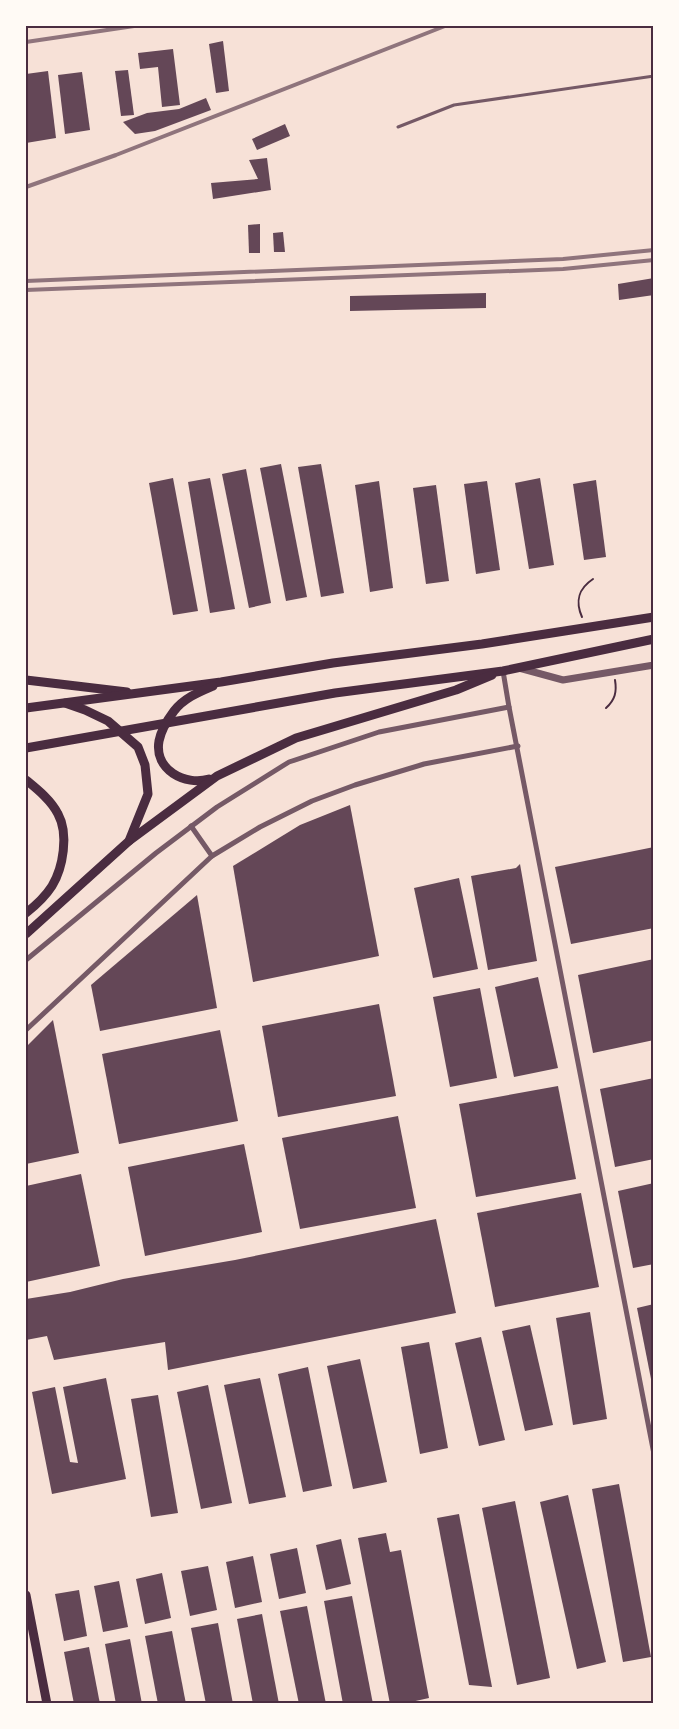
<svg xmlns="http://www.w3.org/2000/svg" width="679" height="1729" viewBox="0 0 679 1729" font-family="'Sofia Sans Condensed',sans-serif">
<rect width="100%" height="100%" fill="#f7e1d7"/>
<g fill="#644757">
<path d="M223,41L229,91L216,93L209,44Z"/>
<path d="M173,49L180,105L162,107L158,67L140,69L138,53Z"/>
<path d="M128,70L134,115L121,116L115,71Z"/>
<path d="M48,71L56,138L26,143V74Z"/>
<path d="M82,72L90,130L65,134L58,75Z"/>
<path d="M206,98L211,110L155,131L135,134L123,122L147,113L179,109Z"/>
<path d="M285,124L290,136L257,150L252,139Z"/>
<path d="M267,158L271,190L213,199L211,183L258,179L249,160Z"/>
<path d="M260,224V253H249L248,225Z"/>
<path d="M283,232L285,252H274L273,233Z"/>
<path d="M654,278V295L619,300L618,284Z"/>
<path d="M486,293V308L350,311V296Z"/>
<path d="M281,464L307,597L286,601L260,468Z"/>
<path d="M321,464L344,593L321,597L298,467Z"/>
<path d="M246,469L271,603L249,608L222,474Z"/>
<path d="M173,478L198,611L173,615L149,483Z"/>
<path d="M210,478L235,609L210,613L188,482Z"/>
<path d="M540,478L554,565L529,569L515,483Z"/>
<path d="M596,480L606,557L584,560L573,484Z"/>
<path d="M379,481L393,588L370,592L355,485Z"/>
<path d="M487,481L500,570L476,574L464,484Z"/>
<path d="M436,485L449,581L426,584L413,488Z"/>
<path d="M350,805L379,956L253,982L233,866L300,825Z"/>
<path d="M654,847V928L571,944L555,867Z"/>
<path d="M520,864L537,961L488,970L471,876L516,868Z"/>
<path d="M459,878L478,969L433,978L414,888Z"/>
<path d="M197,895L217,1008L100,1031L91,985Z"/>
<path d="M654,959V1040L593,1053L578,975Z"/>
<path d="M538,977L558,1068L514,1077L495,987Z"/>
<path d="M480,988L497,1078L450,1087L433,997Z"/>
<path d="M379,1004L396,1096L278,1117L262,1026Z"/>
<path d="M53,1020L79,1153L26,1164V1047Z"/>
<path d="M220,1030L238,1121L119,1144L102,1054Z"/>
<path d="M654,1078V1159L615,1167L600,1089Z"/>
<path d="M558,1086L576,1179L476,1197L459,1104Z"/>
<path d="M398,1116L416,1208L300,1229L282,1138Z"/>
<path d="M244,1144L262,1232L145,1256L128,1167Z"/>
<path d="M81,1174L100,1266L26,1282V1186Z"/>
<path d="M654,1183V1264L633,1268L618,1191Z"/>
<path d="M581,1193L599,1287L495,1307L477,1213Z"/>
<path d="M436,1219L456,1313L168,1370L165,1342L54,1360L47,1336L26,1340V1299L70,1292L123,1279L235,1260Z"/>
<path d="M654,1304V1384H652L637,1308Z"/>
<path d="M590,1312L607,1419L573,1425L556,1318Z"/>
<path d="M530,1325L553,1425L525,1431L502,1331Z"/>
<path d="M481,1337L505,1440L479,1446L455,1343Z"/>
<path d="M429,1342L448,1448L420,1454L401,1347Z"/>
<path d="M360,1359L387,1482L353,1489L327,1366Z"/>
<path d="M308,1367L332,1486L303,1492L278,1374Z"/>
<path d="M106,1378L126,1479L52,1494L32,1392L55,1387L70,1462L78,1463L63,1387Z"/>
<path d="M260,1378L286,1497L249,1504L224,1385Z"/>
<path d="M208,1385L232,1503L201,1509L177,1392Z"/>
<path d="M158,1395L178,1513L151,1517L131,1399Z"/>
<path d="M619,1484L651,1657L623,1662L592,1489Z"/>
<path d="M568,1495L606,1662L577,1669L540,1502Z"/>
<path d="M515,1501L550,1678L517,1685L482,1508Z"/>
<path d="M459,1514L492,1687L469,1685L437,1518Z"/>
<path d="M386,1533L390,1552L401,1550L429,1698L402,1704H390L358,1538Z"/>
<path d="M341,1539L351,1584L326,1590L316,1545Z"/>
<path d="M297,1548L306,1593L279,1599L270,1554Z"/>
<path d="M253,1556L262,1602L235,1608L226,1562Z"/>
<path d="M208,1566L217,1610L190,1616L181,1571Z"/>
<path d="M162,1573L171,1618L145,1624L136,1579Z"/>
<path d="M119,1581L128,1627L103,1632L94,1586Z"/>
<path d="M79,1590L87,1636L64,1641L55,1594Z"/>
<path d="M352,1596L373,1704H343L324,1601Z"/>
<path d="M307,1606L326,1704H299L280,1611Z"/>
<path d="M262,1614L279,1704H253L237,1619Z"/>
<path d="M218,1623L233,1704H206L191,1628Z"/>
<path d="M172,1631L186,1704H158L145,1636Z"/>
<path d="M130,1639L142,1704H116L105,1644Z"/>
<path d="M89,1647L100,1704H74L64,1652Z"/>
</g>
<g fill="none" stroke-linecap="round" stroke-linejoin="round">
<g stroke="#4a2c40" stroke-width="2">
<path d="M582,617C575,601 578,589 593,579"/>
<path d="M606,708C615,700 617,692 615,680"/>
</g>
<path stroke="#755966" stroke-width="3" d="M398,127L454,105L654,76"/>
<g stroke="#755966" stroke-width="5">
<path d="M509,707L654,1454"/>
<path d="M191,826L212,856"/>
<path d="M26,960L156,853L217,807L289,762L379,732L509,707L503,671"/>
<path d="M26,1030L212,856L260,827L312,801L355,785L424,764L518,746"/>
</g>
<path stroke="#755966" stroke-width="7" d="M519,668L563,680L654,665"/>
<g stroke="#4a2c40" stroke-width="9">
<path d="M26,680L127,692"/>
<path d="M26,1595L47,1704"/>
</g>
<g stroke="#4a2c40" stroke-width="9">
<path d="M26,708L221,682L333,663L482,644L654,617"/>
<path d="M26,748L335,693L503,671L654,639"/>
<path d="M209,779C185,786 154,770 159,741C161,731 168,719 174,711C184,698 199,692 213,686"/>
<path d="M26,780C37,789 51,800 58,814C69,834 63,868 52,886C45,897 35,906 26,913"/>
<path d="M129,841L217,776L296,738L456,690L492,675"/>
<path d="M26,934L129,841L148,794L145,765L138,747L108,721L85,710L65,703"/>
</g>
<g stroke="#8f747c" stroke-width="4">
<path d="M26,42L134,26"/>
<path d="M26,187L116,155L445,26"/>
<path d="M26,281L563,259L654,250"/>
<path d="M26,290L563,269L654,260"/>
</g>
</g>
<rect width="679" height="1729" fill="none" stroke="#fffaf5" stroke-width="54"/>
<rect x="27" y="27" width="625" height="1675" fill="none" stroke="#4a2c40" stroke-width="2"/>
</svg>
